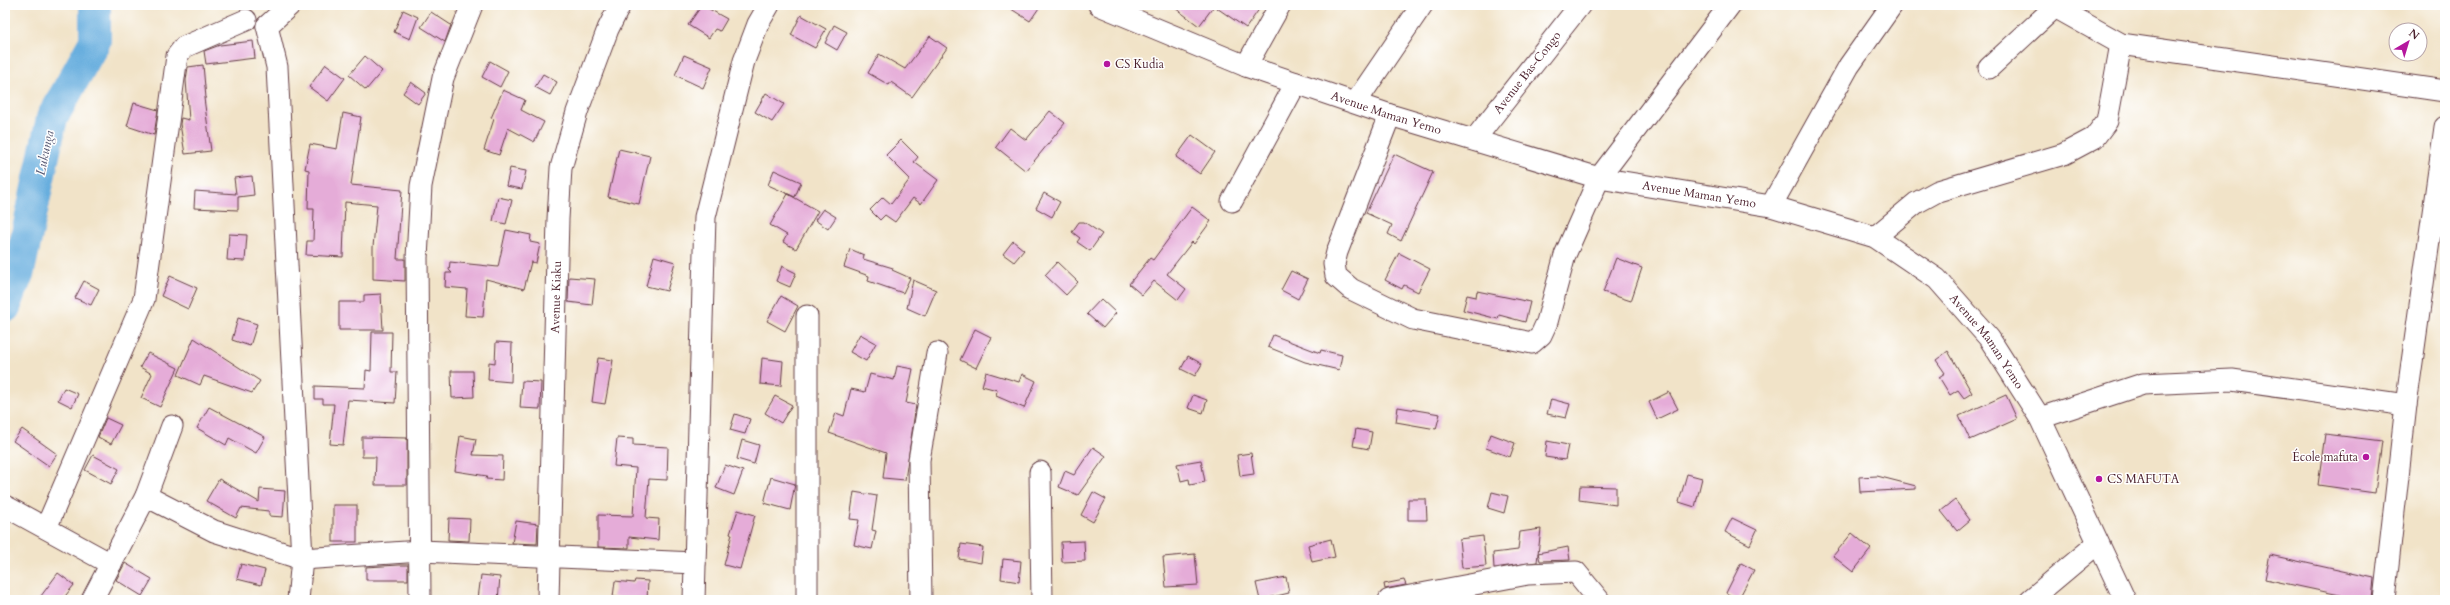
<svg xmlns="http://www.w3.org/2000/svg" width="2450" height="605" viewBox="0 0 2450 605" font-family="Cardo,serif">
<rect width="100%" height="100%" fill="#fff"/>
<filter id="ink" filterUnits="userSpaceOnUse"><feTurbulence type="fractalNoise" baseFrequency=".025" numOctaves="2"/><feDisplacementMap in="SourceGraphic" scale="8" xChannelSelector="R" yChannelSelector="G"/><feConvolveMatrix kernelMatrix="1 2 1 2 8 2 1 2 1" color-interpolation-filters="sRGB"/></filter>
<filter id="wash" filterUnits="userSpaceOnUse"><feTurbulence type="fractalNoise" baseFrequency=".012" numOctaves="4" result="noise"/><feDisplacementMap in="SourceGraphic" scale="16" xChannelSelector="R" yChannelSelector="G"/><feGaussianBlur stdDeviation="0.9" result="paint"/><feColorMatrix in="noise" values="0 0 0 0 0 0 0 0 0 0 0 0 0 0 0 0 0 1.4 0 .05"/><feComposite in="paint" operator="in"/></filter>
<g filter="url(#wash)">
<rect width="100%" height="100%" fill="#f1e3c8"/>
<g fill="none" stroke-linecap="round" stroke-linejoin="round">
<path stroke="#68aede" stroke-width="32" d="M5,307L19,271L52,118L95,41V5"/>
</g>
<g id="blocks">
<g fill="#e5acd8">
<path d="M702,5L727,19L720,31L715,29L709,38L688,25Z"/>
<path d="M1005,5H1041L1030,21Z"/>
<path d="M1171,5H1262L1246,28L1214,6L1199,26Z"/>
<path d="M403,10L418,17L410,39L394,32Z"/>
<path d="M431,12L451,25L445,42L421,27Z"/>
<path d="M801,15L826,29L815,48L791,35Z"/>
<path d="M834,25L847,32L837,50L825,43Z"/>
<path d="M930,36L947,48L912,97L891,82L889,85L868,73L879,54L905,69Z"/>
<path d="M253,41L255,58L206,64L204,51L220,45Z"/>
<path d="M684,55L712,67L703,88L675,75Z"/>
<path d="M365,56L382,71L366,90L349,75Z"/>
<path d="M490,61L508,71L500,87L482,77Z"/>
<path d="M326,64L345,78L328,101L309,87Z"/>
<path d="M203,65L206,98H204L211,151L185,154L180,124L181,118L189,120L186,80L188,67Z"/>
<path d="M543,74L557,82L550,95L535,87Z"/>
<path d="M411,82L426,93L418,104L403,93Z"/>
<path d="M503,90L525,100L521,110L544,122L534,142L508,128L499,155L484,150L494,119L491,118Z"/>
<path d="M766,93L784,104L772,122L755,112Z"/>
<path d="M134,103L158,110L154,135L127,126Z"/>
<path d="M1050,111L1065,123L1026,171L996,147L1010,128L1026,140Z"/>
<path d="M343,113L361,117L351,185L402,190L397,259H405V281L373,279V247L377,205L345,202L343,257L306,255L307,241H313L314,209H308L309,170L305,169L310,144L337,149Z"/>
<path d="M1192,135L1215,152L1200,174L1176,157Z"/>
<path d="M901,140L918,157L914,162L938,180L921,204L913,198L895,222L885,215L880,220L870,210L883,197L891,204L910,179L886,155Z"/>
<path d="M619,149L650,156L639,204L608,197Z"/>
<path d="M1394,154L1433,172L1401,241L1388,234L1392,225L1366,213Z"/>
<path d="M510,168L526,171L522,189L506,186Z"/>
<path d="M774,170L801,182L795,197L768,185Z"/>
<path d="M252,176L254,195L238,197V210L194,208L195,191L236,194L234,178Z"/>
<path d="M1044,193L1060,202L1052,217L1036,208Z"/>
<path d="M788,194L818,211L796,249L783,242L787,235L770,225Z"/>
<path d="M498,197L512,200L506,224L493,221Z"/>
<path d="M1192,207L1211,221L1194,244L1192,242L1167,274L1186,289L1178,300L1154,281L1142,295L1129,284L1150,258L1153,260Z"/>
<path d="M823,209L836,217L828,229L815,220Z"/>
<path d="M1079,222H1084L1102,234L1090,251L1077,242L1080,238L1072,232Z"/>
<path d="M506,230L531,235L530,242L540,244L536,263L531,262L524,289L486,279L483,317L465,316L467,289L445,287L446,273H452L449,270L450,262L498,267Z"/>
<path d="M229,234L247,235L245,261L227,260Z"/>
<path d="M1013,241L1024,250L1014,262L1003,254Z"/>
<path d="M850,249L864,255L863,259L893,268L892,270L910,278L903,293L868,281L869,276L844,267Z"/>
<path d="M1399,253L1430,269L1418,292L1404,285L1402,289L1385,280Z"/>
<path d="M654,256L675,262L667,291L646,286Z"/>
<path d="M1616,258L1642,268L1631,301L1603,292Z"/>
<path d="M1057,262L1078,282L1066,295L1045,275Z"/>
<path d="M782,266L796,273L790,287L776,281Z"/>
<path d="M1291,271L1308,279L1298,299L1281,290Z"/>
<path d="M170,276L197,288L188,309L161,296Z"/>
<path d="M569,277L595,279L592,305L568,302Z"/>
<path d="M913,280L936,290L925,316L907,308Z"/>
<path d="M84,281L99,289L91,305L75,298Z"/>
<path d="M1477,291L1530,302L1525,322L1499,315L1498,319L1463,310L1467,295L1476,297Z"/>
<path d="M381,294L383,330H339V302H364V295Z"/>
<path d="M781,296L798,306L785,331L767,321Z"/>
<path d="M1101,299L1116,313L1103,328L1087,314Z"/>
<path d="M238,318L257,324L250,346L232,340Z"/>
<path d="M975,329L991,337L976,368L960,360Z"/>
<path d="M372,332H392L391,372H397L395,403L348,400L343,445L330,444L334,404H323V399H315V386L365,388L366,370L371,371Z"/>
<path d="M860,334L876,343L866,361L850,352Z"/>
<path d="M1273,335L1320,353L1321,350L1342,355L1339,370L1305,362L1268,347Z"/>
<path d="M194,338L260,381L252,393L204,376L200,385L178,375Z"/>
<path d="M496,342L512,343L511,382L488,380L489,362L495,363Z"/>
<path d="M1948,351L1972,393L1964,398L1958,390L1950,395L1939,377L1945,373L1936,360Z"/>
<path d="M148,353L178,368L160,407L141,398L152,374L140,367Z"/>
<path d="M1188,356L1202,364L1195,376L1181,369Z"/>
<path d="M598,358L613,360L605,404L592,402Z"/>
<path d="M762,358L783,361L781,386L760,384Z"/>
<path d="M897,366L913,369L906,403L916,405L905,480L883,478L886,453L829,433L836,413L844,416L851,389L865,392L870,374L894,380Z"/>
<path d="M451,371H473L474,397L452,398Z"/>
<path d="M986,372L1019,382L1022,374L1036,381L1024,408L996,396L997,390L982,386Z"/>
<path d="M522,381L541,382L540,409L520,408Z"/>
<path d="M64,388L78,394L72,407L58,400Z"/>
<path d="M1669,392L1678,409L1657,419L1649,402Z"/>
<path d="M1193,395L1207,400L1203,413L1188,408Z"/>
<path d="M2006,395L2017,419L1970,440L1959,416Z"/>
<path d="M775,396L792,405L781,423L765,413Z"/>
<path d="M1551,399L1570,404L1566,418L1547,414Z"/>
<path d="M209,407L265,437L256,453L229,438L226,445L197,428Z"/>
<path d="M1398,407L1440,414L1436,429L1396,422Z"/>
<path d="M735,414L750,419L745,434L730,430Z"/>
<path d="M106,418L121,425L111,444L98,437Z"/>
<path d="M22,429L57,454L49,466L13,441Z"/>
<path d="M1356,429L1372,432L1369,449L1353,446Z"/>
<path d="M1491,434L1515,443L1510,457L1486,448Z"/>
<path d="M2325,434L2382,441L2375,493L2318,485Z"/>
<path d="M460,436L476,439L473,455L503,456L502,480L486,479L487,476L455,471Z"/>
<path d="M362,437L407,438V485H375L376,457H362Z"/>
<path d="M617,438L633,439V445L668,447L667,480L649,479L646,518L659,519L658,540L629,537V548L598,547V515L633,516L636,468L614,466Z"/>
<path d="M742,440L759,445L754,464L737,459Z"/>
<path d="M1547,441L1568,445L1565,460L1545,457Z"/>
<path d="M1093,447L1106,456L1078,495L1059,487L1065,471L1074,475Z"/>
<path d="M1251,453L1254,474L1240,476L1237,455Z"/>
<path d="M93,455L119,469L111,484L85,470Z"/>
<path d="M1201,460L1205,482L1190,485L1189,479L1181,481L1177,464Z"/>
<path d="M725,465L743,471L734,495L716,488Z"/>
<path d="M1687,474L1702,478L1695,507L1679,502Z"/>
<path d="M1877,476L1916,486V489L1860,492L1859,477Z"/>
<path d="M771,477L795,484L790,510L764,503Z"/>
<path d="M219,479L259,502L260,489L285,491L283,517L269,516V511L241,508L236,518L206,501Z"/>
<path d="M1580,486L1616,487V505L1579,500Z"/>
<path d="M854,492L877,496L872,530L876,531L872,549L854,545L859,520L850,519Z"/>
<path d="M1093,492L1106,499L1093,522L1081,515Z"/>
<path d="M1492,492L1508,496L1504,513L1488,508Z"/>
<path d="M1408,499H1426L1427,520H1408Z"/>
<path d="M1955,500L1970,520L1957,531L1941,511Z"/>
<rect x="333" y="505" width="24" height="37"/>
<path d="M738,510L755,515L740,569L724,565L732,534H730Z"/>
<path d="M449,518L470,519L469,541L448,540Z"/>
<path d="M1732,518L1757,530L1750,545L1725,532Z"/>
<path d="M516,521L538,524L537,544L512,543Z"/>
<path d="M1541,529L1537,562L1494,568L1493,553L1518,550L1520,532Z"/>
<path d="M1852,533L1871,549L1853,572L1833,556Z"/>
<path d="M1483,536L1486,566L1462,568L1459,539Z"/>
<path d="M1331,539L1335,557L1312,562L1308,545Z"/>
<path d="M1084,541L1085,561L1062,562L1061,542Z"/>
<path d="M961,544L983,547L981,563L959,559Z"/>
<path d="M1568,547L1570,560L1540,561L1538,553Z"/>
<path d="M1195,554L1198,585L1166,587L1163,557Z"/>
<path d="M2270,555L2374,578L2372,600H2363L2265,579Z"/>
<path d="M1003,559L1021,561L1019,582L1001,579Z"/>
<path d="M125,563L152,579L142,596L116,580Z"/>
<path d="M1741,563L1754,570L1738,600L1726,593Z"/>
<path d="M241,564L265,570L261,585L237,579Z"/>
<path d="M399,565H408V580H366V567Z"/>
<path d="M58,573L74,585L62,600H38Z"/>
<path d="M481,575L500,577L498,600L478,599Z"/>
<path d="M1286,577L1289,593L1260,600L1256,583Z"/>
<path d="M635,580L648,581L647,600L613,597L615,581L634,583Z"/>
<path d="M1404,580L1406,585L1385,589L1384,584Z"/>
</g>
</g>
</g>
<g filter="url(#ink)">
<use href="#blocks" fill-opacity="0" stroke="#633c43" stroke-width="1"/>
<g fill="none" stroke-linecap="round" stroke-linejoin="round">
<defs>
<g id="minor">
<path id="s1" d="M1099,5L1246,66L1390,115L1599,178L1771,206L1875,237L1937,279L1989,338L2040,418L2125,600"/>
<path d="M2055,7L2121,44L2445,91"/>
<path d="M267,26L277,67L302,559L298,600"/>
<path d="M267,26L290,5"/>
<path d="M1246,66L1280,5"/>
<path d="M1989,68L2057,5"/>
<path d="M1356,102L1422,5"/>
<path d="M1390,115L1337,252L1334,264L1336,276L1351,289L1413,319L1532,343L1541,335L1547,322L1565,255L1599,178L1730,5"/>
<path id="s2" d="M1474,140L1580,5"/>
<path d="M1232,201L1296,83"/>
<path d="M1771,206L1849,66L1892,5"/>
<path d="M1875,237L1916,203L1938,191L2064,154L2094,138L2107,121L2121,44"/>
<path d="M2040,418L2143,384L2232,380L2406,405"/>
<path d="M1040,472L1042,600"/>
<path d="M146,496L214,531L302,559L421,551L695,563"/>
<path d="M5,506L111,564"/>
<path d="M46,528L144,299L177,56L184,47L246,20"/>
<path d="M92,600L146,496L172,426"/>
<path d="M420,600L417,258L421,186L443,78L472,5"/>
<path id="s3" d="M548,600L558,219L561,168L577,112L608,29L620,5"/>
<path d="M694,600L705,217L744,61L758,24L769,5"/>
<path d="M807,600V316"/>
<path d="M921,600L919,460L937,353"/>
<path d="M1389,600L1528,574L1576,572L1599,600"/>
<path d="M2030,600L2098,543"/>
<path d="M2384,600L2406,405L2445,127"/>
</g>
</defs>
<use href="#minor" stroke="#633c43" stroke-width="23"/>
<use href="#minor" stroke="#fff" stroke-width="21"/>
</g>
</g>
<g fill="#b5179e" stroke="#fff" stroke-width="1.5">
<circle cx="1107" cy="64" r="4"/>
<circle cx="2366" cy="457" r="4"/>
<circle cx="2099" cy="479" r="4"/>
</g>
<g text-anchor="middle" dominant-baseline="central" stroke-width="3" stroke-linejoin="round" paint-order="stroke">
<g font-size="12" fill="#4a1f2b" stroke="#fff" text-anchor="start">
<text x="1115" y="64">CS Kudia</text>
<text x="2358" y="457" text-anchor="end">École mafuta</text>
<text x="2107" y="479">CS MAFUTA</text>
</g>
<g font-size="12" fill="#4a1f2b" stroke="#fff">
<text stroke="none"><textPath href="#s2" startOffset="86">Avenue Bas-Congo</textPath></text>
<text stroke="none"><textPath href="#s1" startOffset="307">Avenue Maman Yemo</textPath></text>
<text stroke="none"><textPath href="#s1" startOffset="631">Avenue Maman Yemo</textPath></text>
<text stroke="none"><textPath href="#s3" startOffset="303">Avenue Kiaku</textPath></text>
<text stroke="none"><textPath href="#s1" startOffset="967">Avenue Maman Yemo</textPath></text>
</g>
<g font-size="13" font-style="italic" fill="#565873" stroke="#fff">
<text transform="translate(45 153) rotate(-78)">Lukunga</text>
</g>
</g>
<rect width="2450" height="605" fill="none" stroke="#fff" stroke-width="20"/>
<g transform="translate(2408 42) rotate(38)"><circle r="19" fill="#ffffff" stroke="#b7a5aa"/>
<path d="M0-3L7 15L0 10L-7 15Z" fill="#b5179e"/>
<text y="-6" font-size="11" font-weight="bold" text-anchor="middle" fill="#4a1f2b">N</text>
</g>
</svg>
